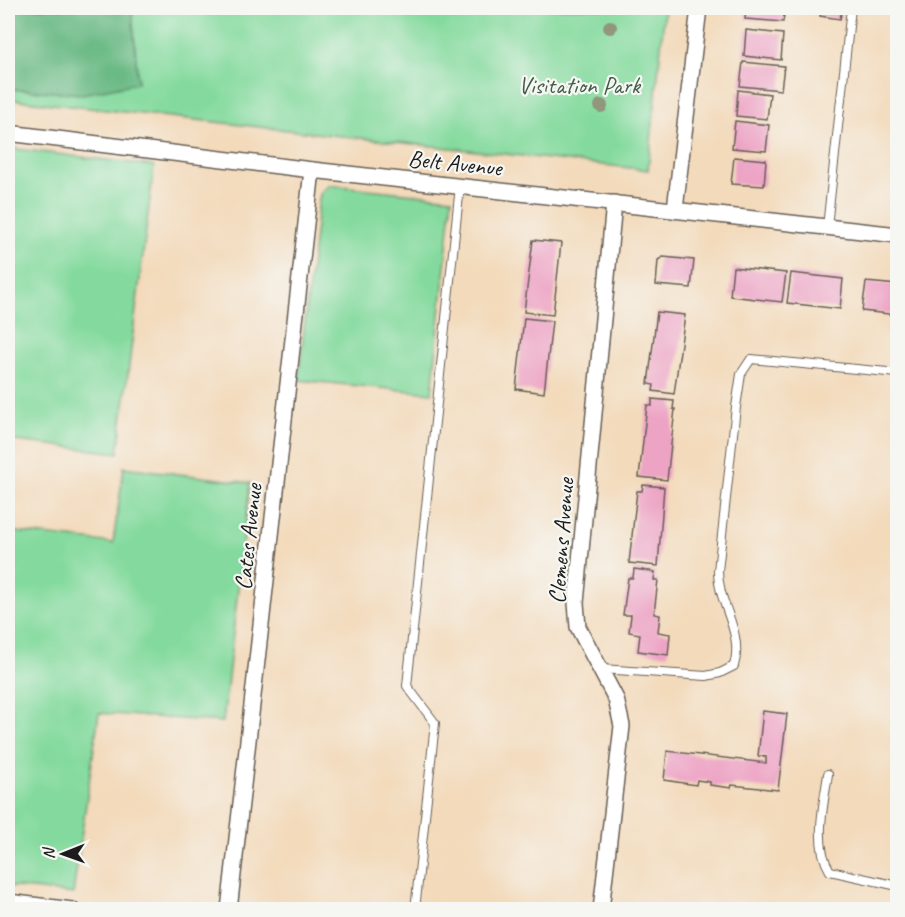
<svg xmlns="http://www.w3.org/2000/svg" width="905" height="917" viewBox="0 0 905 917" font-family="Caveat,sans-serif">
<rect width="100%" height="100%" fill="#f6f6f2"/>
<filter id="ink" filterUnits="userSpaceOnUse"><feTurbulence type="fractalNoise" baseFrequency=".0167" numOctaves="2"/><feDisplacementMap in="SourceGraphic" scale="12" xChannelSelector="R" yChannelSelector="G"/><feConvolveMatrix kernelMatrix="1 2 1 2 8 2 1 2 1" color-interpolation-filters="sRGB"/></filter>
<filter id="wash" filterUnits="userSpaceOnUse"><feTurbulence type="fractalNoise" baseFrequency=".008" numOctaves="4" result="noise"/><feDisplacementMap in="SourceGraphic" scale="24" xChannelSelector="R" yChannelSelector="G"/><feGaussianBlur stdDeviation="1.35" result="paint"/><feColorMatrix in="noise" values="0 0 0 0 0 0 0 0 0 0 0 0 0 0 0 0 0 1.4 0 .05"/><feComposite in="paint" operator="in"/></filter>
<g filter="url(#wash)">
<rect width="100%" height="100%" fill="#f3dabb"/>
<g fill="#84da9e" stroke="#507b5d" stroke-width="1.5">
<path d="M8,8H665L648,170L8,99Z"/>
<path d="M8,148L154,166L118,453L8,440Z"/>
<path d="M330,185L452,198L432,393L298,380L319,199L321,192Z"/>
<path d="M124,467L250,483L223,722L99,713L73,894L8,886V531L113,543Z"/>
</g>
<path fill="#6bba85" stroke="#446b50" stroke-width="1.5" d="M8,8H132L138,83L82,94L8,89Z"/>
<g id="blocks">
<g fill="#eda3c4">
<path d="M746,8H785L783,22L745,19Z"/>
<path d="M821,8H842L840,19L820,16Z"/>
<path d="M746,30L783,34L781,60L744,56Z"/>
<path d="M743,62L784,66L781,90L740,86Z"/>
<path d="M738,90L770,94L767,119L736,116Z"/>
<path d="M735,121L769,125L766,151L732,148Z"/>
<path d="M734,157L766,160L764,186L731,184Z"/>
<path d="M533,240L561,243L553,315L524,312Z"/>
<path d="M663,257L694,260L691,288L656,285L658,260Z"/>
<path d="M733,267L786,273L782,302L730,296Z"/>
<path d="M791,273L843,279L840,309L787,303Z"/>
<path d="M866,282L898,285V315L862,311Z"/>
<path d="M657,312L685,315L674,394L653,391L654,385L648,384Z"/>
<path d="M524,318L552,321L544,393L516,389Z"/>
<path d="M652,399L674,401L673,409H675L667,480L639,477L647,405L652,406Z"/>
<path d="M643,485L664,487L658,566L629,563L637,491H642Z"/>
<path d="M634,569L655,572L654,580H658L654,614L660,615L658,632L670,634L668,655L638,651L640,634L629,632L631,615H623L628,578H633Z"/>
<path d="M763,711L787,714L778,790L732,785L731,788L710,785V782L697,780L696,785L664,780L667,751L766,763V757L758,756Z"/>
</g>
</g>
</g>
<g filter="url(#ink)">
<use href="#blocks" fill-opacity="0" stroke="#675e54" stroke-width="1.5"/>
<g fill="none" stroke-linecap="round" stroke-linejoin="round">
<defs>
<g id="lane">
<path d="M827,227L851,8"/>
<path d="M601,669L706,676L720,673L734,666C744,631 718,605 718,571L736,407L741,374L751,359L898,373"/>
<path d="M828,774C824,804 813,844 830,871L898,886"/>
<path d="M415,910L435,723L407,686L460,186"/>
</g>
<g id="street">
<path d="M8,133L312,170L898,235"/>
<path d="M675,209L699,8"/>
<path d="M8,902L72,910"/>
<path d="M229,910L312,170"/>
<path d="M601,910L622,726L616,699L578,627L576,603L614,203"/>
</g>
</defs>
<use href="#lane" stroke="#675e54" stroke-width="10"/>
<use href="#street" stroke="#675e54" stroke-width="18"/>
<use href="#lane" stroke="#fff" stroke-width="8"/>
<use href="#street" stroke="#fff" stroke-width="15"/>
</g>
<g fill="#91967d">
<circle cx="610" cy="27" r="7"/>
<circle cx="601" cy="106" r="7"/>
</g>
</g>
<g text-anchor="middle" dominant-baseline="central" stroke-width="4.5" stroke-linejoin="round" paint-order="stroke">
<g font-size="24" fill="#405e4a" stroke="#f6f6f2">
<text x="579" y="85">Visitation Park</text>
</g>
<g font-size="24" fill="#1c1c1c" stroke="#f6f6f2">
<text transform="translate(455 163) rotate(6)">Belt Avenue</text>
<text transform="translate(248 537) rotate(-84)">Cates Avenue</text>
<text transform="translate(561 541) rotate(-86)">Clemens Avenue</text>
</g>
</g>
<rect width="905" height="917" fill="none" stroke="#f6f6f2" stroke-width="30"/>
<g transform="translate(63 854) rotate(269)" stroke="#f6f6f2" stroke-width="4.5" paint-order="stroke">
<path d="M0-4.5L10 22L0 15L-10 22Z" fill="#1c1c1c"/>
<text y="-9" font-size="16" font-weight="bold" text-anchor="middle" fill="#1c1c1c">N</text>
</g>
</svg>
